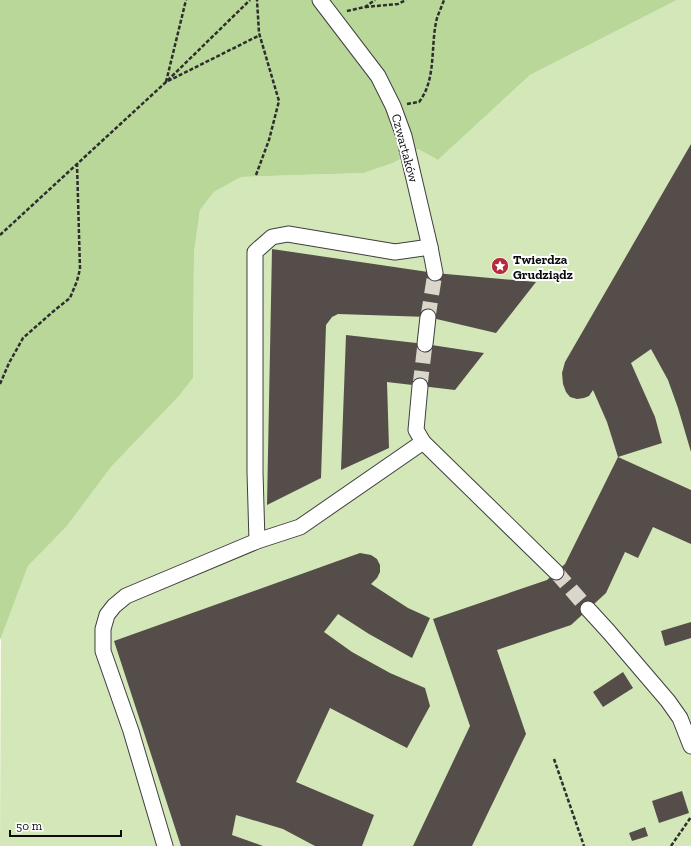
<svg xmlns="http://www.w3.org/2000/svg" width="691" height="846" viewBox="0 0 691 846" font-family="'Zilla Slab',serif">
<rect width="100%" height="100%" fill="#fefaed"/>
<path fill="#d3e7b8" d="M677,0H691V846H0L1,636L28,566L67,526L111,467L179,396L193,378L194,253L200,210L214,192L241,177L364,173L393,163L418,149L438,160L530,75Z"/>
<path fill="#b8d798" d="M0,0H677L530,75L438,160L418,149L393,163L364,173L241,177L214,192L200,210L194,253L193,378L179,396L111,467L67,526L28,566L0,640Z"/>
<g fill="#554d49">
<path d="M691,144V452L678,408L668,380L651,349L631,363L655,417L662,443L618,457L607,422L593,390L589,396L584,398L577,399L570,397L566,392L563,384L562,373L565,362Z"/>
<path d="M272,249L435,273L536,282L496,333L428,317L338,314L332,317L326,325L321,478L267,505Z"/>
<path d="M346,335L425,344L484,353L455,390L387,382L389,448L341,470Z"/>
<path d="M618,457L691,490V544L653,527L638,558L625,552L606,593L571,625L497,650L526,734L472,846H413L470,726L433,619L547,580L565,564Z"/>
<path d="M360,553L371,555L377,559L380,565V572L377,578L371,584L408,608L430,618L412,658L369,634L338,614L324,632L352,652L390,673L425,688L430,706L407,748L330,708L296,782L374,815L362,846H315L283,829L236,815L232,835L263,846H181L114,641Z"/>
<path d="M691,622V638L665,646L661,631Z"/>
<path d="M623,672L633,688L603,707L593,692Z"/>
<path d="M682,791L689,813L659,823L652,801Z"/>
<path d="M645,827L648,836L632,841L629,833Z"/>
</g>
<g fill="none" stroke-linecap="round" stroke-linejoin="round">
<g stroke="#dad6cb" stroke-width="15" stroke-dasharray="15 8" stroke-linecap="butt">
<path d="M428,317L435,273"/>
<path d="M420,386L425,344"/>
<path d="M556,572L588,609"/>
</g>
<defs>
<g id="minor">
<path d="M320,0L378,76L393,106L404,136L430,247L435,273"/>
<path d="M425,344L428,317"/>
<path d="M420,386L416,430L423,442L556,572"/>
<path d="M423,442L300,527L257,541L255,472V252L272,237L288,234L395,252L430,247"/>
<path d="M588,609L609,632L668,701L680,718L691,746"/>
<path d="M165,846L131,731L103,651V629L107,615L114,606L126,596L257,541"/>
</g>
</defs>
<use href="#minor" stroke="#3f3f3f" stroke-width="17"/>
<g stroke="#2e2e2e" stroke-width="2.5" stroke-dasharray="4 2" stroke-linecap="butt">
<path d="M365,7L398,4L406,0"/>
<path d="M347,11L365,7L375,0"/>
<path d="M168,81L260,35"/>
<path d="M166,82L186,0"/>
<path d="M407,104L419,102C437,79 430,45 437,18C439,12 442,6 444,0"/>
<path d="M256,175L269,140L279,101L259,33L257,0"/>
<path d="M0,235L166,82L250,0"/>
<path d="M0,384L9,363L23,338L56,309L70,298L77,281L80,269L77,164"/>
<path d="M554,759L584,846"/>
<path d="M671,846L691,817"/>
</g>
<use href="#minor" stroke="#fff" stroke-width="15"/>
</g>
<defs>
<symbol id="sight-disc" viewBox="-11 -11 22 22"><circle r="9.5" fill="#b62b3a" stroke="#fff"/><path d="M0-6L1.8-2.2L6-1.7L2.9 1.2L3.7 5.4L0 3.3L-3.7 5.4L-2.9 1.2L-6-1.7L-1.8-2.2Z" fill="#fff"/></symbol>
</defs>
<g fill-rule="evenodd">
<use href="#sight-disc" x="490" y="256" width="20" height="20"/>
</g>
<g text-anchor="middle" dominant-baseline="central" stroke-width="4" stroke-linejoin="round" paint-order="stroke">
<g font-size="13" fill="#0c0c0c" stroke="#fff">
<text transform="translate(405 148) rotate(75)">Czwartaków</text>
</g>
<g font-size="13" font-weight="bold" fill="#0c0c0c" stroke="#fff" text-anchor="start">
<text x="513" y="259">Twierdza<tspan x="513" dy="15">Grudziądz</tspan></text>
</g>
</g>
<path d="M10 830v6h111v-6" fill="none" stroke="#0c0c0c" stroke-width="2"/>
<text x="16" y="830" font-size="12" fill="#0c0c0c" stroke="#ffffff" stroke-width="3" paint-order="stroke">50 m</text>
</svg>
